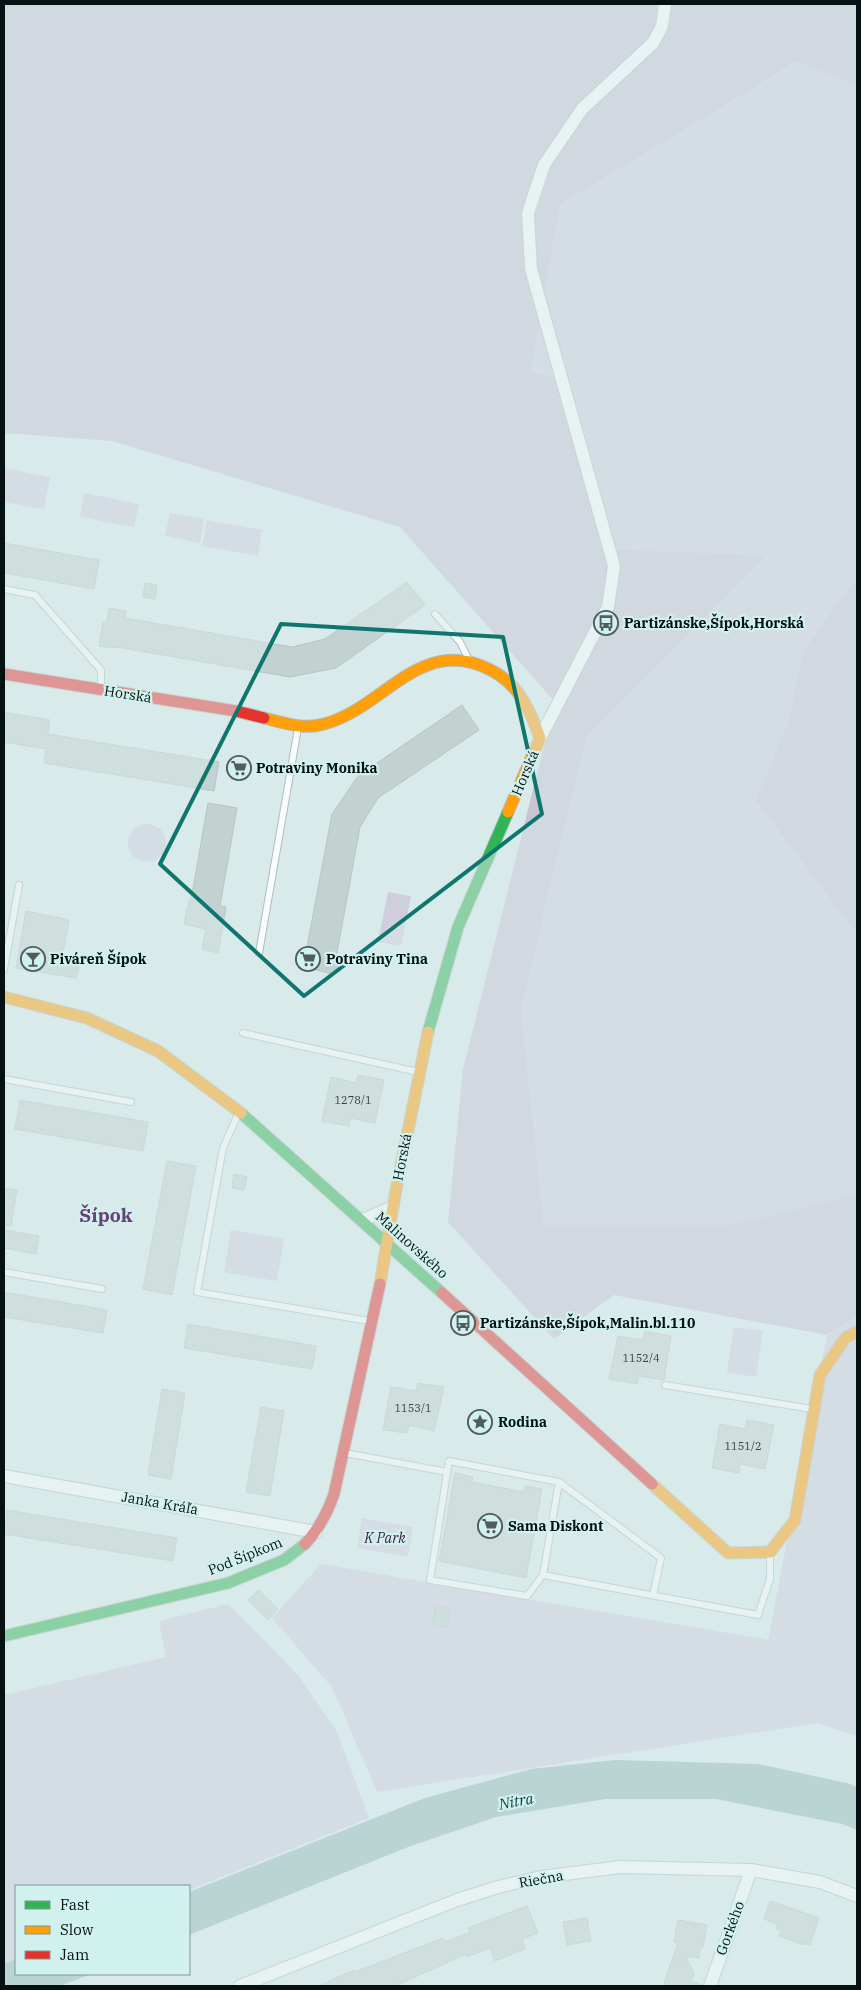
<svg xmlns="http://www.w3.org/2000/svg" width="861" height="1990" viewBox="0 0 861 1990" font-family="'IBM Plex Serif',serif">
<rect width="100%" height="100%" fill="#d8eae9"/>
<g fill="#cfcedb">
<path d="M799,61L857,86V582L847,589L802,653L788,723L757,800L857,934V1196H848L730,1225H544L521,1009L586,738L767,557L607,549L531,372L560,203Z"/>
<path d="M4,468L50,477L44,509L4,502Z"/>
<path d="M84,493L139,504L134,527L80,517Z"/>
<path d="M170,513L204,519L200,543L165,536Z"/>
<path d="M207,520L262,530L258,556L202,546Z"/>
<circle cx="147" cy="843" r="19"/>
<path d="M388,892L411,896L401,946L378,942Z"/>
<path d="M231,1230L284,1239L277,1281L224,1272Z"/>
<path d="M857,1316V1736L817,1723L377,1792L332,1687L272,1618L321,1564L768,1640L827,1335Z"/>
<path d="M734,1327L763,1331L756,1377L727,1372Z"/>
<path d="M362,1518L413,1527L408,1557L357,1548Z"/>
<path d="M228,1604L298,1675L337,1732L369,1818L189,1890V1886H16V1959L4,1964V1695L166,1657L159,1621Z"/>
</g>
<g fill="#c8c4d4">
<path d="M4,4H857V86L798,61L560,204L531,372L565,381L607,549L767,556L586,738L521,1009L544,1225H730L848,1196H857V1316L827,1335L614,1295L554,1339L448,1222L463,1069L555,702L400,527L112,441L4,433Z"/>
<path d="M857,582V934L756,800L788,723L802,653L847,589Z"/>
</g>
<g fill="#96bbb9">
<path d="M615,1760L758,1764L847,1783L857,1787V1830L842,1824L716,1799H606L496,1817L408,1847L189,1935V1892L425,1798L531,1769Z"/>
<path d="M16,1959V1974H91L60,1986H4V1964Z"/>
</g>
<g fill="#c1d2d1" stroke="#b7c5c4">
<path d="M4,543L99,560L94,589L4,573Z"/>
<path d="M407,582L425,605L336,668L290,677L117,647V648L99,646L103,622H107L109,608L126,611L125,618L292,647L325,639Z"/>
<path d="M145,583L157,585L155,599L143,597Z"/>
<path d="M462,705L479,730L378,798L360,827L336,958H339L336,973L332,972V974L298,965L301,951L306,952L332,814L358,776Z"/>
<path d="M4,712L50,720L48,734L219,762L214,791L44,763L46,749L4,742Z"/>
<path d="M208,803L237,808L220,906L226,907L218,953L202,949L206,929L184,924L189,900H191Z"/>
<path d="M26,911L69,920L62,959L80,963L76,978L16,968Z"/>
<path d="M358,1075L384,1080L375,1123L350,1118L349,1126L322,1121L331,1077L356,1083Z"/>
<path d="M20,1100L148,1122L143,1151L15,1129Z"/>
<path d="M167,1161L196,1166L172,1295L143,1289Z"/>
<path d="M234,1174L247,1177L244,1190L232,1188Z"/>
<path d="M4,1188L17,1190L11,1226L4,1225Z"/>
<path d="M4,1230L39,1236L36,1254L4,1248Z"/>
<path d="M4,1292L107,1310L103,1333L4,1317Z"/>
<path d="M188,1324L316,1346L312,1369L184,1348Z"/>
<path d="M645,1331L671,1336L664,1380L639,1376L637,1384L609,1379L618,1336L643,1340Z"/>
<path d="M418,1383L444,1387L434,1431L409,1425L407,1433L383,1430L391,1387L416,1391Z"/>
<path d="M162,1389L185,1393L171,1479L148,1475Z"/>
<path d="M261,1407L284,1411L270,1496L246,1492Z"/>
<path d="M747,1420L774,1425L765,1469L740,1464L739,1473L712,1468L720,1424L745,1429Z"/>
<path d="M455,1473L473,1477L472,1482L524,1492L525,1486L542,1489L526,1578L439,1561Z"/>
<path d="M7,1510L177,1538L173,1561L4,1534Z"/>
<path d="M259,1590L278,1609L268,1620L248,1600Z"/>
<path d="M436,1606L450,1608L447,1627L433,1625Z"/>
<path d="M770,1901L819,1918L810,1945L804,1943V1945L779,1936L781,1931L776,1929L777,1924L764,1919Z"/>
<path d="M527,1906L538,1933L522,1939L525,1949L495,1961L490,1948L467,1957L466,1954L395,1986H318L354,1970L355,1972L443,1938L445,1942L470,1932L468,1928Z"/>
<path d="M587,1918L591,1941L567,1945L563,1922Z"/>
<path d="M678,1920L707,1925L703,1947H700L699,1958L685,1956L694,1973L691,1981L701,1985V1986H663L678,1943L674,1942Z"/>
</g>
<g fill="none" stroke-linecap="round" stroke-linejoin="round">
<defs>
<g id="lane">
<path d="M4,589L35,595L101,670V688"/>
<path d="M435,614L460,642L468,658"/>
<path d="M259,953L298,728"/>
<path d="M4,969L19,885"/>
<path d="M243,1033L418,1072"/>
<path d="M4,1079L131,1102"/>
<path d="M239,1112L223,1148L197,1292L369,1321"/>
<path d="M4,1272L102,1289"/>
<path d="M665,1385L812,1409"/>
<path d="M345,1453L447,1472"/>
<path d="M559,1482L543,1575L758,1615L770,1579V1553"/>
<path d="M543,1575L527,1596L430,1580L449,1461L559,1482L661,1558L653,1595"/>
</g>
<g id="street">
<path d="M540,738L608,607L614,566L531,269L528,213L544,165L582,109L653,43L662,26L665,4"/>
<path d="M363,1220L393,1207"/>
<path d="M4,1476L316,1532"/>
<path d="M240,1986L457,1900L498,1887L541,1877L620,1867L751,1870L820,1882L857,1896"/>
<path d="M710,1986L751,1870"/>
</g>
<g id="fast">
<path d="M428,1032L458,927L508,812"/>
<path d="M241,1113L442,1293"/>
<path d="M4,1636L228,1583L284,1560L305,1544"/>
</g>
<g id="slow">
<path d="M264,718C284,723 304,730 324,724C382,709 417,640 482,666C517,680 528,705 540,738L508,812"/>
<path d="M4,997L87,1018L158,1051L241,1113"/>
<path d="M380,1284L395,1195L428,1032"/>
<path d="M652,1484L728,1553L770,1552L795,1520L820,1375L846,1337L857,1332"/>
</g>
<g id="jam">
<path d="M4,674L236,711L264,718"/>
<path d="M442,1293L652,1484"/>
<path d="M305,1544C319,1529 327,1514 334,1494L380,1284"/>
</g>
</defs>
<use href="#lane" stroke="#b0bdbd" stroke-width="8"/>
<use href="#street" stroke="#b0bdbd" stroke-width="14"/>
<use href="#fast" stroke="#b0bdbd" stroke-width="13"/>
<use href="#slow" stroke="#b0bdbd" stroke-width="13"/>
<use href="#jam" stroke="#b0bdbd" stroke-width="13"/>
<use href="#lane" stroke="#f9fcfc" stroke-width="6"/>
<use href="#street" stroke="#f9fcfc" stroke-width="12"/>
<use href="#fast" stroke="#30b455" stroke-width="11"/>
<use href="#slow" stroke="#ff9f0a" stroke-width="11"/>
<use href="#jam" stroke="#e5322d" stroke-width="11"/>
</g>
<path d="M0 0H861V1990H0ZM281,624L503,637L542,814L304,996L160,864Z" fill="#d8eae9" fill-opacity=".55" fill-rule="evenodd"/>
<path fill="none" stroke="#0f766e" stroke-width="4" stroke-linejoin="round" d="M281,624L503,637L542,814L304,996L160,864Z"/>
<defs>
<symbol id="bus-ring" viewBox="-11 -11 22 22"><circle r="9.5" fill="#d1f1ef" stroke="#505d5d" stroke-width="1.5"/><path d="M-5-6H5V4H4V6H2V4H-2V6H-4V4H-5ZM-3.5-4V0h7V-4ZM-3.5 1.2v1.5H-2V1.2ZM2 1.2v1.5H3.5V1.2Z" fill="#505d5d"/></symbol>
<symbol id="supermarket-ring" viewBox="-11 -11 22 22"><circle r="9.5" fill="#d1f1ef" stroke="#505d5d" stroke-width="1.5"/><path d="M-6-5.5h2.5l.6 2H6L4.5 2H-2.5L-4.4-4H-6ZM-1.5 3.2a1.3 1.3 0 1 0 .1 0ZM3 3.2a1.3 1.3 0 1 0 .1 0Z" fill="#505d5d"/></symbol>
<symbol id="bar-ring" viewBox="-11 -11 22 22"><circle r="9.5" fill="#d1f1ef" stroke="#505d5d" stroke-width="1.5"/><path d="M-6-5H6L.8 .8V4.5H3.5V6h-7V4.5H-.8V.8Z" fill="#505d5d"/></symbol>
<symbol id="sight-ring" viewBox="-11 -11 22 22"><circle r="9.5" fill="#d1f1ef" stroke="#505d5d" stroke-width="1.5"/><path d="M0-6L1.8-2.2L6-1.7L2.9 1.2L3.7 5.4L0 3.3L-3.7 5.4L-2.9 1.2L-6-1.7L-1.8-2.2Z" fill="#505d5d"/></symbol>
</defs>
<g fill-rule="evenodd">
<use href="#bus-ring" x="592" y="609" width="28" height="28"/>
<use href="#supermarket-ring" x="225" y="754" width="28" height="28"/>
<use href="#bar-ring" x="19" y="945" width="28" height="28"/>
<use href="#supermarket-ring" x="294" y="945" width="28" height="28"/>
<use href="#bus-ring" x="449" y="1309" width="28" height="28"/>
<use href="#sight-ring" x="466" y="1408" width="28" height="28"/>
<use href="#supermarket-ring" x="476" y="1512" width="28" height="28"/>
</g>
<g text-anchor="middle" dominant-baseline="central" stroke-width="4.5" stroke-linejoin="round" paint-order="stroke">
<g font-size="11" fill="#364242">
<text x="353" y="1100">1278/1</text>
<text x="641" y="1358">1152/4</text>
<text x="413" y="1408">1153/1</text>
<text x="743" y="1446">1151/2</text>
</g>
<g font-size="14" font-weight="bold" fill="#061111" stroke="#d1f1ef" text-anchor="start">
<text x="624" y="623">Partizánske,Šípok,Horská</text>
<text x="256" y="768">Potraviny Monika</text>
<text x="50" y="959">Piváreň Šípok</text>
<text x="326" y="959">Potraviny Tina</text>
<text x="480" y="1323">Partizánske,Šípok,Malin.bl.110</text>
<text x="498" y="1422">Rodina</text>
<text x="508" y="1526">Sama Diskont</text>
</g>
<g font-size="14" fill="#061111" stroke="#d1f1ef">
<text transform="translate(128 694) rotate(9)">Horská</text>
<text transform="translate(525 773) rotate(-67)">Horská</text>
<text transform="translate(402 1157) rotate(-79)">Horská</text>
<text transform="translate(412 1245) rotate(42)">Malinovského</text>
<text transform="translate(160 1503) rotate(10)">Janka Kráľa</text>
<text transform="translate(245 1556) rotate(-22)">Pod Šípkom</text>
<text transform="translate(541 1879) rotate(-10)">Riečna</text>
<text transform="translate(730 1928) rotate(-70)">Gorkého</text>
</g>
<g font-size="14" font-style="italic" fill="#391b44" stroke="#d1f1ef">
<text x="385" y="1538">K Park</text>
</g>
<g font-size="15" font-style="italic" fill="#0d3a38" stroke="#d1f1ef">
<text transform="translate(516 1801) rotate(-11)">Nitra</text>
</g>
<g font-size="19" font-weight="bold" fill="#694078" stroke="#d1f1ef">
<text x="106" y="1215">Šípok</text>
</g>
</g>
<rect width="861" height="1990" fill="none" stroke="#061111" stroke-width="10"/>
<rect x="15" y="1885" width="175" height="90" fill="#d1f1ef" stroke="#809796"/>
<rect x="25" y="1901" width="25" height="8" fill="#30b455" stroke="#809796"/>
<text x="60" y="1910" font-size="15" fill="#061111">Fast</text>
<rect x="25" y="1926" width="25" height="8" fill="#ff9f0a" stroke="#809796"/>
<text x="60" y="1935" font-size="15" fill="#061111">Slow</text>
<rect x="25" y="1951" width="25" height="8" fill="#e5322d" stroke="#809796"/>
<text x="60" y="1960" font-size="15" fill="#061111">Jam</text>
</svg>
